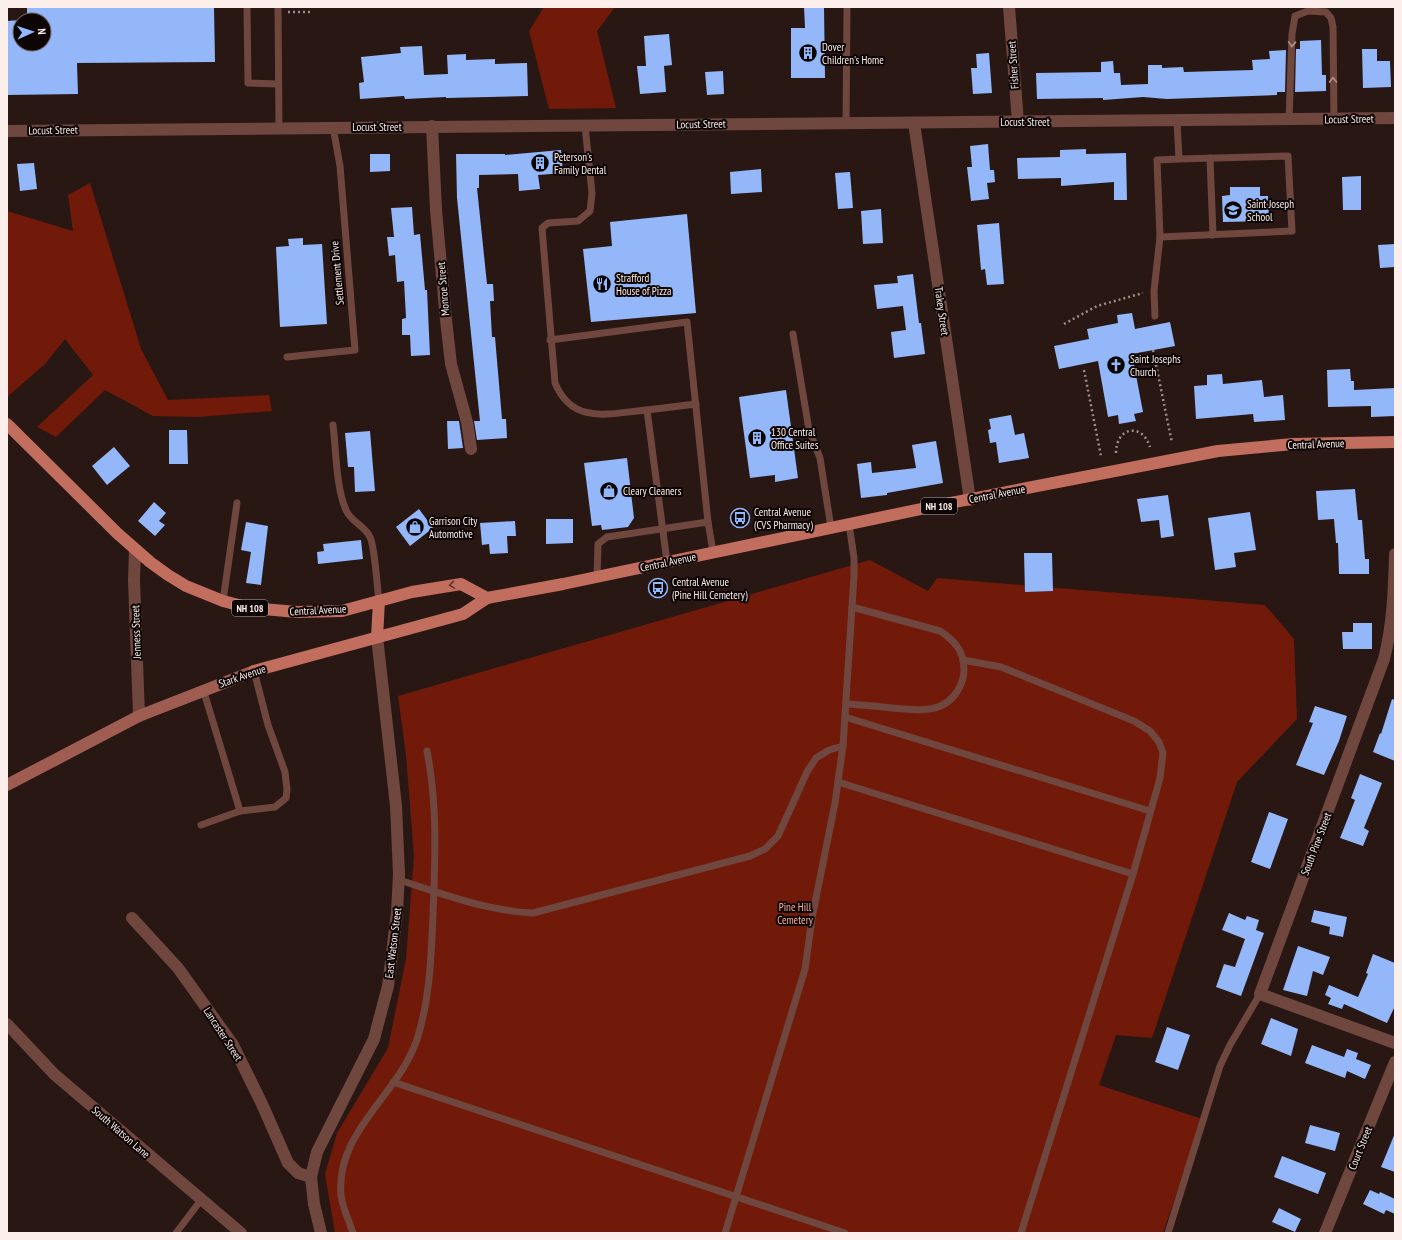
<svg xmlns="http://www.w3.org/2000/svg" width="1402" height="1240" viewBox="0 0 1402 1240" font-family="'PT Sans Narrow',sans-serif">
<rect width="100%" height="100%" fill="#291714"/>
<g fill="#721a0a">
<path d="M544,7H615L597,31L616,108L549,109L529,31Z"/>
<path d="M90,183L141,349L168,400L269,395L272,411L198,417L153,416L105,390L56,437L37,427L93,375L65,339L45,364L7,397V211L73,231L68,195Z"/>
<path d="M870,560L928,591L937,578L1265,605L1294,639L1297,719L1237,782L1152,1038L1116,1035L1099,1085L1202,1119L1163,1233H335L325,1174L337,1133L388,1048L406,959L414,856L406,755L398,696Z"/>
</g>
<g fill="#93b7f9">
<path d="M27,7H214L215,62L77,63L78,94L7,95V21L20,20V44H44V20H27Z"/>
<path d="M804,7H824L825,78H791V28H805Z"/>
<path d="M669,34L672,65L664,66L666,92L640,94L637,66H646L644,36Z"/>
<path d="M1321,40L1322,75H1326V91L1295,92L1296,49H1300V41Z"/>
<path d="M422,46L424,75L448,74L447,55L466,54V60L495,59V64L527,63L528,96L446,98V97L405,99L404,96L360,99L359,83L364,82L361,57L401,53L400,47Z"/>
<path d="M1362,49H1377V61H1390L1391,87L1363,88Z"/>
<path d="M1286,50L1285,92H1277V95L1167,99L1143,97L1103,100V98L1037,99L1036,73L1101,72V62L1113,61L1114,73H1120L1121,85L1148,84V65H1162V68L1183,67L1184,72L1253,70L1252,60L1270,59L1269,51Z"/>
<path d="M989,53L992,93L973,94L971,68H977L976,54Z"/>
<path d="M723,71L724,94L707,95L705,72Z"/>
<path d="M988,144L990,170H994L995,182L987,183L989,199L971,201L967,167H972L970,146Z"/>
<path d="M1086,149V154L1126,153L1127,200H1114V182L1061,186V178L1018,179L1017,158L1060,157V150Z"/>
<path d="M561,150L563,173L538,175L540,189L519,191L518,174L479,175V188H477L487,284H493L494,301H490L492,337H495L502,419H506L507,438L477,440L474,421H480L457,198L456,154H505V155Z"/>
<path d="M370,154H390V171L370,172Z"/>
<path d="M34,163L37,189L20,191L17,164Z"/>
<path d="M761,169L762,192L731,194L730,172Z"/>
<path d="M850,172L853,208L838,209L835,173Z"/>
<path d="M1361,176V210H1343L1342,177Z"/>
<path d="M1230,187H1260V196H1268L1269,221L1223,222L1222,196L1230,195Z"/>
<path d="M412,207L414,235L420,234L425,290H427L430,355L411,356L410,335H402V319L406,318L404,281L397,282L395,255L389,256L387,237H394L391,208Z"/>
<path d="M881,209L883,243L863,244L861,211Z"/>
<path d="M687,214L696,313L591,322L583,249L612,246L610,222Z"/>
<path d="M999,223L1004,284L987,285L985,269L981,270L977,225Z"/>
<path d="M303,238V245L322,244L327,324L280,327L276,247L289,246L288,239Z"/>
<path d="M1395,244V267L1380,268L1378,245Z"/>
<path d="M913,274L919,323H921L925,354L894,358L891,332L906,330L903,306L877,309L874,285L898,283L897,276Z"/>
<path d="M1132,313L1135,329L1170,322L1175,346L1132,354L1143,412L1134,414L1136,421L1119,424L1118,415L1108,417L1098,361L1059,369L1054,346L1089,339L1087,329L1118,323L1117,315Z"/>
<path d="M1350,369L1351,381H1354V390L1395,388V416L1371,417V406L1328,407L1327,370Z"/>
<path d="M1222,374L1223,384L1262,380L1264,397L1283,395L1285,420L1254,422L1253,414L1196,419L1194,386L1207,385V375Z"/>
<path d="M786,390L798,478L775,482V475L750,478L739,397Z"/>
<path d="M1011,415L1015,435L1024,433L1029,458L999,463L996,442L990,443L988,430L991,429L989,419Z"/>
<path d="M447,421H459L463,448L448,449Z"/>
<path d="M169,430H187L188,464H169Z"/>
<path d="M370,431L375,491L355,492L354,467H348L345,433Z"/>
<path d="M936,441L943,483L887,493V495L861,498L857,464L871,462L872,473L916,468L912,445Z"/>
<path d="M114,447L130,466L107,485L92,466Z"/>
<path d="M627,458L634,518L628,527L602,530L601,525L592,526L584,463Z"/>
<path d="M1355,489L1358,520H1362L1365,559H1369V574H1339L1338,543H1336L1334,519L1318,520L1316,491Z"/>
<path d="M1168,495L1174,536L1161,538L1159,520L1141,522L1137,499Z"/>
<path d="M154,502L166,513L159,521L165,525L155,536L138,521Z"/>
<path d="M419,509L433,528L410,546L396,527Z"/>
<path d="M1250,512L1256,550L1234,553L1236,567L1215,570L1208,518Z"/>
<path d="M546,519H573V543L546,544Z"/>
<path d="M515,521L516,536H507L508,553L490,554L489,544L482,545L480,523Z"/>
<path d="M246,522L268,526L261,585L246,583L251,552L241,550Z"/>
<path d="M361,540L363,559L318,564L317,552L324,551L323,544Z"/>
<path d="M1024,553H1052L1053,591L1025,592Z"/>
<path d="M1353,623H1372V649H1343L1342,632H1353Z"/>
<path d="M1392,699L1395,700V761L1373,752L1380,733L1381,734Z"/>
<path d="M1315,706L1347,716L1339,741L1324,775L1296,765L1313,723L1309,722Z"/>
<path d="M1360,774L1382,783L1364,828L1369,831L1363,846L1340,838L1355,800L1351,798Z"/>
<path d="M1269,812L1288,819L1270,869L1251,862Z"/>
<path d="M1314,910L1347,917L1343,937L1329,934L1330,927L1311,922Z"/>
<path d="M1229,913L1245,920L1247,916L1259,920L1256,930L1264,933L1241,996L1216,987L1224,964L1235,967L1245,939L1222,930Z"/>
<path d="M1298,946L1330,957L1323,975L1313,971L1307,996L1283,990Z"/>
<path d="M1373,954L1395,963V1006L1387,1023L1344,1004L1342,1009L1328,1004L1331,998L1325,995L1329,985L1358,997L1368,974L1366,973Z"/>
<path d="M1271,1018L1298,1029L1291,1056L1261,1044Z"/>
<path d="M1167,1027L1190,1035L1178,1070L1155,1062Z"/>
<path d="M1312,1045L1344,1057L1347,1049L1358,1053L1356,1059L1371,1065L1365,1079L1347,1071L1345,1078L1305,1063Z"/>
<path d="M1310,1125L1340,1133L1335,1151L1305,1143Z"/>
<path d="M1395,1133V1172L1381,1167Z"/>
<path d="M1282,1156L1326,1173L1318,1194L1274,1177Z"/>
<path d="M1370,1190L1379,1194L1380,1192L1395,1199V1214L1386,1210L1384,1214L1363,1204Z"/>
<path d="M1279,1208L1301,1219L1295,1232L1272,1222Z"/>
</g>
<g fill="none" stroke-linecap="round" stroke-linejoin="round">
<g stroke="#9c8d8a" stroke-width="2.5" stroke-dasharray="2 3" stroke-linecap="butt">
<path d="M288,12H311"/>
<path d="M1064,324L1097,306L1143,293"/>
<path d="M1153,350L1172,443"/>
<path d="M1084,370L1101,456"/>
<path d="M1116,453C1116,427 1142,422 1150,447"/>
</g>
<g stroke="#6f473e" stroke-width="7">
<path d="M247,7L248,83L278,84"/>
<path d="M278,7L279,128"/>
<path d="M1289,120L1292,34L1295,16L1308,11L1326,12L1331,18L1333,27L1334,119"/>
<path d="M1177,121L1179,159L1288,156L1292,231L1160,237L1157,160L1179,159"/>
<path d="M846,123L847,7"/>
<path d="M585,126L592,193L590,211L578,221L548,223L542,228L555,383C573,426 610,413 647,410L667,562"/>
<path d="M1210,158L1213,235"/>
<path d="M1155,316L1154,291L1160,237"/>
<path d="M793,334L809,430L820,458L831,528"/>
<path d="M550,340L687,322L708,522"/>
<path d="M287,357L355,350L340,166L333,127"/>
<path d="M647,410L696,404"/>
<path d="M333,425C336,449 336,488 346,510C351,522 364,525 370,537C375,547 377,587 379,601"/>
<path d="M597,577L598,544L607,537L708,522L713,552"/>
<path d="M223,601L237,503"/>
<path d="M963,660L1001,667L1134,721L1150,731L1159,742L1163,753L1160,778L1133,874L1021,1233"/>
<path d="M847,704C862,705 877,706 892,708C916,710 944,715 958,690C961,685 964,677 964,670C964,651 955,641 940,631L852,607"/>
<path d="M845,717L1150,811"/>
<path d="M838,782L1133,874"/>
<path d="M240,811L275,807L286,798L287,790L285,772L268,725L254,671"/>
<path d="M201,825L240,811L203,689"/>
<path d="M399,880C443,894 487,911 533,913L750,856L765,849L778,836L807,772L816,758L829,750L843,746"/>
<path d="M393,1082L845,1233"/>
<path d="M176,1233L201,1200"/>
<path d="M353,1233C349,1221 343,1208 341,1196C335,1130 401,1094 418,1036C430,997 431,957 433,916C435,861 438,806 427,751"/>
<path d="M725,1233L805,969L812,918L835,803L843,746L854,576V558L849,524"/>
<path d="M1168,1233L1220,1066L1230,1045L1260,994"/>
</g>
<g stroke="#6f473e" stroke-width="12">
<path d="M1009,7L1018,122"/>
<path d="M914,123L970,500"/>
<path d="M432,126L436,210L446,320L451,364L467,422L471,449"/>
<path d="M135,549L134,580L139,716"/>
<path d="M1395,554C1394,589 1393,624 1384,659L1260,994L1395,1043"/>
<path d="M132,918L178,968L233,1045L262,1104L288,1163L298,1173L311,1177"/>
<path d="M7,1024L54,1074L241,1233"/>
<path d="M321,1233L314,1204L311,1177L317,1152L374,1039L388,986L397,912L399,874L396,806L377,637"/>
</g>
<g stroke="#6f473e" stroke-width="12">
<path d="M7,131L1395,118"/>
<path d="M1325,1233L1395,1062"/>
</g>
<path stroke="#9e5d50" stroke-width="12" d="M7,785L139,716L254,671"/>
<g stroke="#c26e5e" stroke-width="12">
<path d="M7,424L117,533L150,562L168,575L186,586L223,601L250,608L297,612L342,611L412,592L461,584L487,598L563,584L945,504L1218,451L1293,444L1395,442"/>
<path d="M377,637L379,601"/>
<path d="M254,671L463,614L487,598"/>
</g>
</g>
<defs><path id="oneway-chevron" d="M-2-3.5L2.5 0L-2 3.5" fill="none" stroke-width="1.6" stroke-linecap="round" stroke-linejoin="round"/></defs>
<g stroke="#ae928c">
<use href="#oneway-chevron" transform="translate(1292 44) rotate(92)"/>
<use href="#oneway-chevron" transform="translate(1333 80) rotate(-91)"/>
</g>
<use stroke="#5e342c" href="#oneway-chevron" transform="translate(452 585) rotate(171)"/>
<defs>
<symbol id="building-ring" viewBox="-11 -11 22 22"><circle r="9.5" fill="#0c0504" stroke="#91b8fd" stroke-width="1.5"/><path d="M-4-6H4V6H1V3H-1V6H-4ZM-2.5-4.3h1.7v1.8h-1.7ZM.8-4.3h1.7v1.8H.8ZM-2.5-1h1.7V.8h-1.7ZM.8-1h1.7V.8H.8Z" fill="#91b8fd"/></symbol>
<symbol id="school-ring" viewBox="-11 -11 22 22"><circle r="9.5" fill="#0c0504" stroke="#91b8fd" stroke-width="1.5"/><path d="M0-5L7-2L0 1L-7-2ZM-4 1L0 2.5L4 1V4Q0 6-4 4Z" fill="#91b8fd"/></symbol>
<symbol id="restaurant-ring" viewBox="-11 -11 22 22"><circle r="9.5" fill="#0c0504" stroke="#91b8fd" stroke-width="1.5"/><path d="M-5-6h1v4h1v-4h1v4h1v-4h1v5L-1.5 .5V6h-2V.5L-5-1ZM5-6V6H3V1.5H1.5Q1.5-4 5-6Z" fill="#91b8fd"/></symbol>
<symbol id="church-ring" viewBox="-11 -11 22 22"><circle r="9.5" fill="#0c0504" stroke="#91b8fd" stroke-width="1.5"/><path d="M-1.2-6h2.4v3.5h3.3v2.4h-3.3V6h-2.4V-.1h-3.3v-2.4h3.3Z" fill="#91b8fd"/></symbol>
<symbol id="shop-ring" viewBox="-11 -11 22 22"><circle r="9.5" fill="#0c0504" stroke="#91b8fd" stroke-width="1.5"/><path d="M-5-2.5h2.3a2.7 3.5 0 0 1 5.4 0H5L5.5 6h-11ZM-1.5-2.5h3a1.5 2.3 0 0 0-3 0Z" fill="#91b8fd"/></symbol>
<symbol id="bus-ring" viewBox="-11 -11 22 22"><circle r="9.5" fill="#0c0504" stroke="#91b8fd" stroke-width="1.5"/><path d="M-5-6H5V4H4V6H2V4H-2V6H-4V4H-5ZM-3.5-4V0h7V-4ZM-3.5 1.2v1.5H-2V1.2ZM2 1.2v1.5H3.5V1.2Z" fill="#91b8fd"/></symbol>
</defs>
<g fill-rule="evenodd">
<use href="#building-ring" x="797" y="42" width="22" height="22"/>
<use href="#building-ring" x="529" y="152" width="22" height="22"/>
<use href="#school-ring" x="1222" y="199" width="22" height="22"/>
<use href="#restaurant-ring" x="591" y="273" width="22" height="22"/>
<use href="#church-ring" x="1105" y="354" width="22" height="22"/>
<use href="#building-ring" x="746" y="427" width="22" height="22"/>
<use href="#shop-ring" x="598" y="480" width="22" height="22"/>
<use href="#bus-ring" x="729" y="507" width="22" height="22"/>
<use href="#shop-ring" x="404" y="516" width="22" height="22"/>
<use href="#bus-ring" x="647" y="577" width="22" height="22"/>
</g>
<g text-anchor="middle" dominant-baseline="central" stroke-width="4" stroke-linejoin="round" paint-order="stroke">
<g fill="#0c0504" stroke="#b3a8a6" stroke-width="1">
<rect x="921" y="498" width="36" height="16" rx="3"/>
<rect x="232" y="600" width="36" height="16" rx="3"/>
</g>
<g font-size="10" font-weight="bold" fill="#fbeeeb">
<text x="939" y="506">NH 108</text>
<text x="250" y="608">NH 108</text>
</g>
<g font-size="11" fill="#fbeeeb" stroke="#0c0504" text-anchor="start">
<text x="822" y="47">Dover<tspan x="822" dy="13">Children's Home</tspan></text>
<text x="554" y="157">Peterson's<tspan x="554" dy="13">Family Dental</tspan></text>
<text x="1247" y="204">Saint Joseph<tspan x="1247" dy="13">School</tspan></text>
<text x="616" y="278">Strafford<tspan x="616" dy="13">House of Pizza</tspan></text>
<text x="1130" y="359">Saint Josephs<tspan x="1130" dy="13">Church</tspan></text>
<text x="771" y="432">130 Central<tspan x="771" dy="13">Office Suites</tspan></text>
<text x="623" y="491">Cleary Cleaners</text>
<text x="754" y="512">Central Avenue<tspan x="754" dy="13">(CVS Pharmacy)</tspan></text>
<text x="429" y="521">Garrison City<tspan x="429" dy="13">Automotive</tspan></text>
<text x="672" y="582">Central Avenue<tspan x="672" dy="13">(Pine Hill Cemetery)</tspan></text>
</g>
<g font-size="11" fill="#fbeeeb" stroke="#0c0504">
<text transform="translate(1013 65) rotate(-94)">Fisher Street</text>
<text transform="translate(1349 119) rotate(-1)">Locust Street</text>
<text x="1025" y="122">Locust Street</text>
<text transform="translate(701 124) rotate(-1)">Locust Street</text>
<text x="377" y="127">Locust Street</text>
<text transform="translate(53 130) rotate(-1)">Locust Street</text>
<text transform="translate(337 273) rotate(-95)">Settlement Drive</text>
<text transform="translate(443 289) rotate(-95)">Monroe Street</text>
<text transform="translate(942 311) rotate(82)">Trakey Street</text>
<text transform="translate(1316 444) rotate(-2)">Central Avenue</text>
<text transform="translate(997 494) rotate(-11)">Central Avenue</text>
<text transform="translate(668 562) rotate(-12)">Central Avenue</text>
<text transform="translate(318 610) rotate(-3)">Central Avenue</text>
<text transform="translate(136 632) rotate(-92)">Jenness Street</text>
<text transform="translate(242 676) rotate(-19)">Stark Avenue</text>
<text transform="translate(1316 844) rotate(-69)">South Pine Street</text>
<text transform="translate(393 943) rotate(-83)">East Watson Street</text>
<text transform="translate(223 1034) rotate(57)">Lancaster Street</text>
<text transform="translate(121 1132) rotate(41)">South Watson Lane</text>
<text transform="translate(1360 1148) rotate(-68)">Court Street</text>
</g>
<g font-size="11" fill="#fbad9d" stroke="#0c0504">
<text x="795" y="907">Pine Hill<tspan x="795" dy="13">Cemetery</tspan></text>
</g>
</g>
<rect width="1402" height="1240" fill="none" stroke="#fbeeeb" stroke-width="16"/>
<g transform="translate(32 32) rotate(87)"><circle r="19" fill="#0c0504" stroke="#6c6260"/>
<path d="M0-3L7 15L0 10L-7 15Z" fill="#91b8fd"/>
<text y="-6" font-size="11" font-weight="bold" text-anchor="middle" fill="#fbeeeb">N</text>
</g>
</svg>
